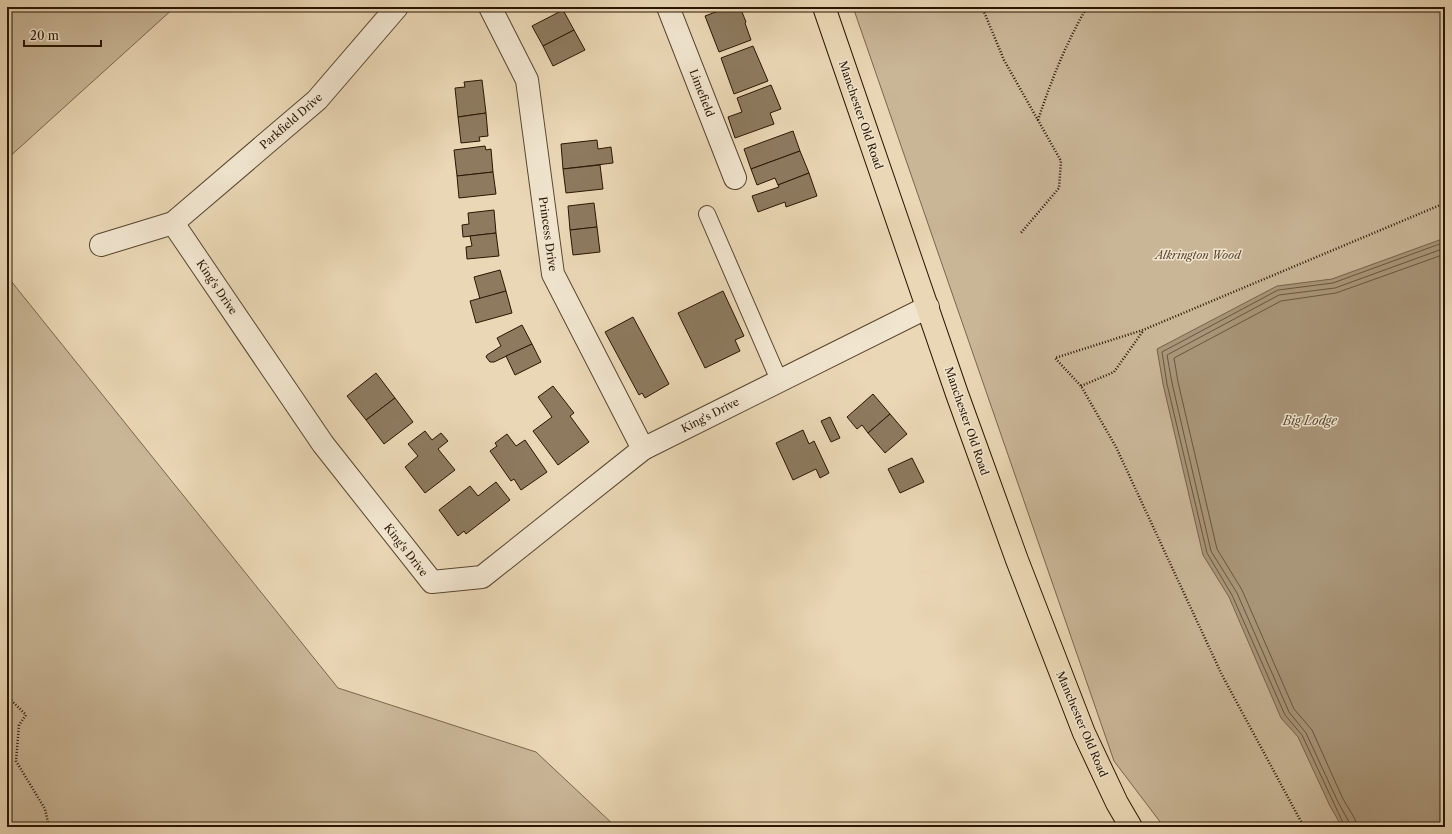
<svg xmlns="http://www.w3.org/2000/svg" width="1452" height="834" viewBox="0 0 1452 834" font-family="'Libre Caslon Text',serif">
<rect width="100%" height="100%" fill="#ead7b5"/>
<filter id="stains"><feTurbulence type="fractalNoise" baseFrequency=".005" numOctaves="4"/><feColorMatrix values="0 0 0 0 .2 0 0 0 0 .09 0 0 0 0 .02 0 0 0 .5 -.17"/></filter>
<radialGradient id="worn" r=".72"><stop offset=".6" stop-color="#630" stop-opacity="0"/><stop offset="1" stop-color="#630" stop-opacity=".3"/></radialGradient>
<g fill="#c9b697" stroke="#79664c">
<path d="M7,7H175L7,159Z"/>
<path d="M853,7H1445V827H1164L1114,761Z"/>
<path d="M7,276L338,688L536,752L616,827H7Z"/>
</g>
<path fill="#a89578" stroke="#756249" d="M1445,238V827H1342L1330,806L1298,737L1281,718L1229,597L1203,555L1163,384L1157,349L1277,286L1332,279Z"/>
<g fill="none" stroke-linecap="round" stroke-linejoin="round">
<g stroke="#68563d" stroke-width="1">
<path d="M1345,827L1302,735L1285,715L1232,595L1207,553L1167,384L1162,352L1278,290L1333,283L1445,242"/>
<path d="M1350,827L1349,822L1338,802L1306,733L1289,712L1237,593L1211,551L1172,383L1167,355L1279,295L1335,288L1445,248"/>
<path d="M1356,827L1355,819L1343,799L1312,730L1294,709L1242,590L1217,549L1178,382L1174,358L1281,301L1336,293L1445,254"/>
</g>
</g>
<g fill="#8d7a5f" stroke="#291602">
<path d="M729,7H740L746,22L745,23L751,40L719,52L705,16Z"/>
<path d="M563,10L574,30L543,46L532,26Z"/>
<path d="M574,30L585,50L553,66L543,46Z"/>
<path d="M753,46L768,81L734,94L721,58Z"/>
<path d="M482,80L486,113L458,117L455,88L465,87L464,82Z"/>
<path d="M771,85L781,109L770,113L774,124L735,138L728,117L742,112L737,98Z"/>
<path d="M486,113L488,136L479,137L480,141L461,143L458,117Z"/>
<path d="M793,131L800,151L751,169L744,149Z"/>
<path d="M597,140L598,149L611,147L613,163L563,169L561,144Z"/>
<path d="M485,146L486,150L491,149L493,172L457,176L454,150Z"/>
<path d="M800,151L809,173L778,185L775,178L757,185L751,169Z"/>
<path d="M600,165L603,189L566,193L563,169Z"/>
<path d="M493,172L496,194L459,198L457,176Z"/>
<path d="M809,173L817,196L786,207L785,202L758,212L752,196L779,187L778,185Z"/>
<path d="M594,203L597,227L570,230L568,206Z"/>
<path d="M494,210L496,233L463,237L462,225L469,224L468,213Z"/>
<path d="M597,227L600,252L573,255L570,230Z"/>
<path d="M496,233L499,256L467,259L466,247L472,246L470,236Z"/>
<path d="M500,270L506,291L480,299L474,277Z"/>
<path d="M506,291L512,313L476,323L470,301Z"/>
<path d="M723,291L744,336L735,340L740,351L705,368L678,313Z"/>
<path d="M633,317L669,384L645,398L642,393L639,395L605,332Z"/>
<path d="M522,325L532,344L494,362H490L486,357L487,355L501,346L497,338Z"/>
<path d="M532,344L541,362L515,375L506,356Z"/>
<path d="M376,373L395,398L366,420L347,396Z"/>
<path d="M553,386L574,413L570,416L589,442L558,465L533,431L552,417L538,397Z"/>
<path d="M873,394L890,414L868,433L862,425L857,429L847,417Z"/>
<path d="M395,398L413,422L384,444L366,420Z"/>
<path d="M890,414L907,434L885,453L868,433Z"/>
<path d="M830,417L840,438L831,442L821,421Z"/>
<path d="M803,430L809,444L814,441L829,473L820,478L816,469L793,480L776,443Z"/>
<path d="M425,431L432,440L441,433L448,441L438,449L455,470L425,493L405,467L418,456L408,444Z"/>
<path d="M507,434L516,446L525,440L547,472L521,490L514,479L511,481L490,451L497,446L495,443Z"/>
<path d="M912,458L924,482L900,493L888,469Z"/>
<path d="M496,482L510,500L466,534L464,531L458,536L439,510L470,486L478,496Z"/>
</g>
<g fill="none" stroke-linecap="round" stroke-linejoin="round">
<defs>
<path id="lane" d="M707,214L779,380"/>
<g id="street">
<path d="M490,7L527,80L553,274L643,449"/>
<path d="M668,7L735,178"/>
<path d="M173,223L323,444L432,582L482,577L643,449L928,307"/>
<path d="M101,245L173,223L317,100L397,7"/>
</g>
<path id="primary" d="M824,7L957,394L1017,560L1084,733L1117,803L1131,827"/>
</defs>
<use href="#lane" stroke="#59462f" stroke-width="18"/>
<use href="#street" stroke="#59462f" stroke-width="24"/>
<use href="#primary" stroke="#291602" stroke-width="24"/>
<g stroke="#291602" stroke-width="2.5" stroke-dasharray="1 2" stroke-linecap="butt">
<path d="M982,7L1004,60L1061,161L1059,188L1020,234"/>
<path d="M1038,120C1051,81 1066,43 1087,7"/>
<path d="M1081,386L1114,372L1143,331"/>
<path d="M7,696L26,715L19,725L16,761L45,809L49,827"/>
<path d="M1304,827L1222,675L1116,447L1081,386L1055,358L1143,330L1445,203"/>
</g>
<use href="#lane" stroke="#f1e5cf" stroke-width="16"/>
<use href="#street" stroke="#f1e5cf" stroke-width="22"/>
<use href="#primary" stroke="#ead7b5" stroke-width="22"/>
</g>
<g text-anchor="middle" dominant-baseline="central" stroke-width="3" stroke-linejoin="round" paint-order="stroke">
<g font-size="11" fill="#291602" stroke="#f1e5cf">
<text transform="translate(702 93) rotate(69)">Limefield</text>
<text transform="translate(861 115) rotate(71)">Manchester Old Road</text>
<text transform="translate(291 121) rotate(-41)">Parkfield Drive</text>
<text transform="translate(548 234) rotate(82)">Princess Drive</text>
<text transform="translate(217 287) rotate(56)">King's Drive</text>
<text transform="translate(710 415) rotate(-27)">King's Drive</text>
<text transform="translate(967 421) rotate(71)">Manchester Old Road</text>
<text transform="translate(406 550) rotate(52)">King's Drive</text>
<text transform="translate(1082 724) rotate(67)">Manchester Old Road</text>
</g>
<g font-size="11" font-style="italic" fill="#59462f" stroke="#f1e5cf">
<text x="1198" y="255">Alkrington Wood</text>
</g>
<g font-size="12" font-style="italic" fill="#5c4931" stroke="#f1e5cf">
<text x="1310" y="420">Big Lodge</text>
</g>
</g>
<rect width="1452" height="834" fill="none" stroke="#ead7b5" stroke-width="24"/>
<rect x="8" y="8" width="1436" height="818" fill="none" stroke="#291602" stroke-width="2"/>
<rect x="12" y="12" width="1428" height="810" fill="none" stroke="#291602"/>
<path d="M24 40v6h77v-6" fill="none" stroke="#291602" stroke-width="2"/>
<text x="30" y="40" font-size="12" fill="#291602" stroke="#f1e5cf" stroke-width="3" paint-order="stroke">20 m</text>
<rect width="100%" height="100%" filter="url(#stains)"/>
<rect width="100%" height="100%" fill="url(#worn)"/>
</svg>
